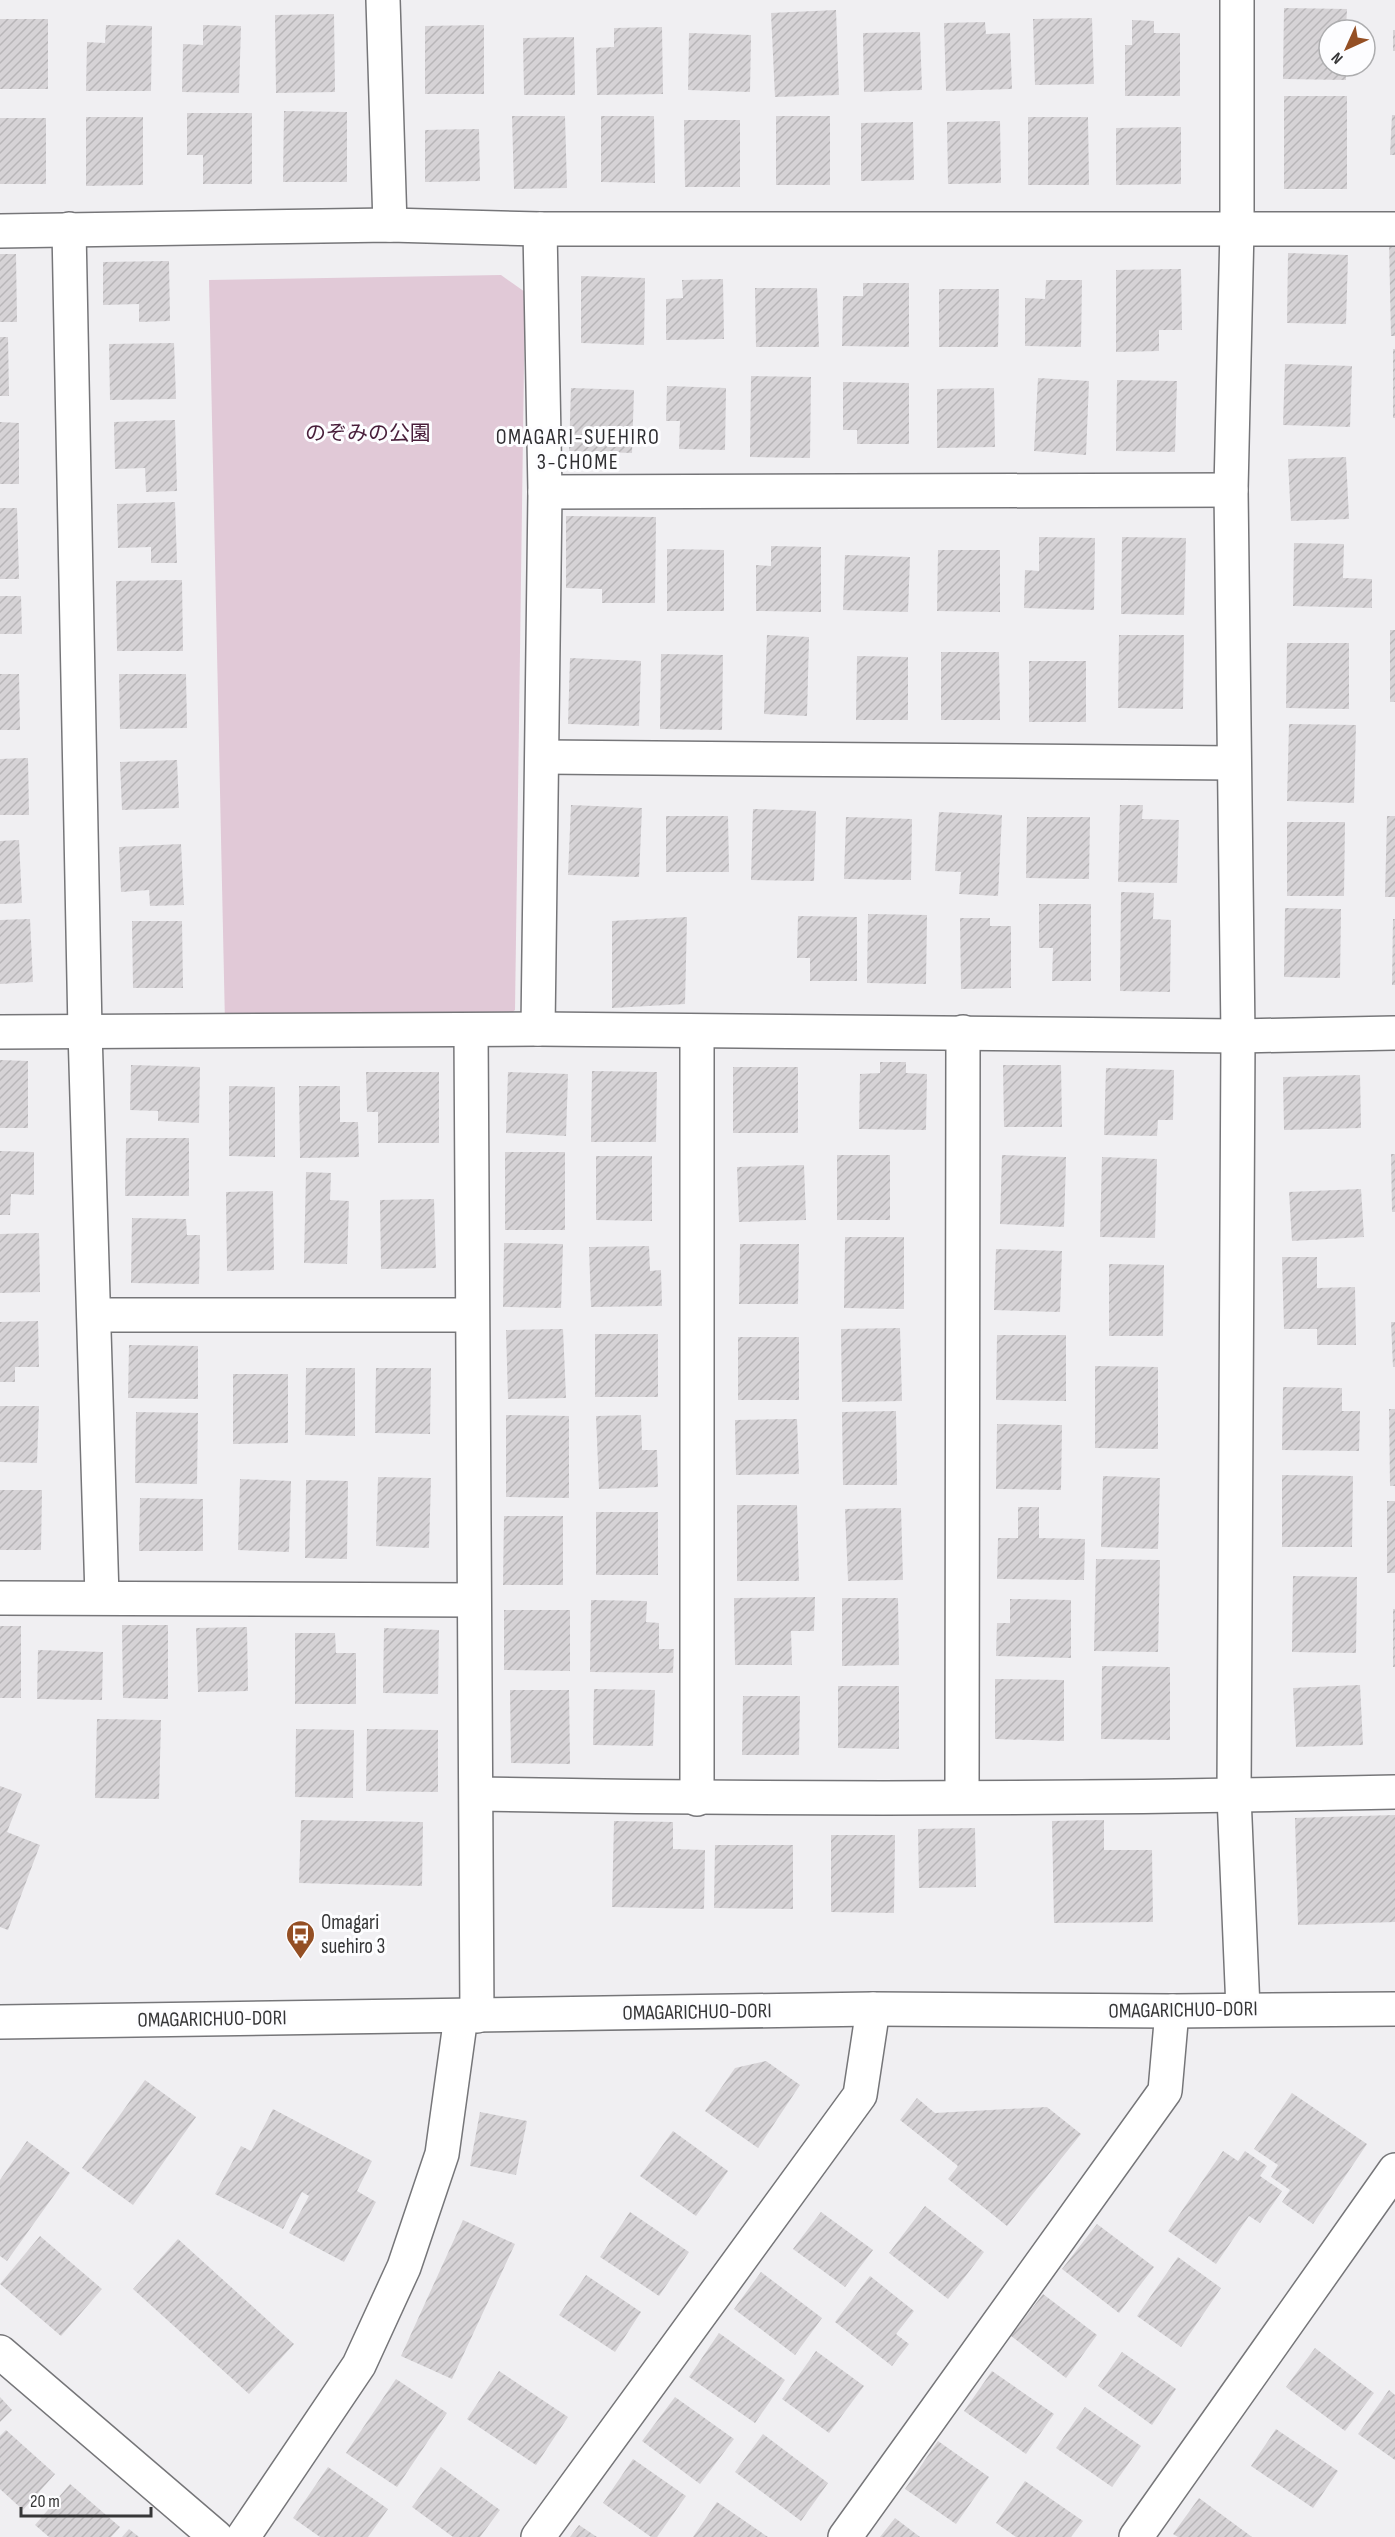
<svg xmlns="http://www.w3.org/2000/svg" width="1395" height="2537" viewBox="0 0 1395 2537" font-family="'Sofia Sans Condensed','Noto Sans JP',sans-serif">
<defs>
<pattern id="building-hatch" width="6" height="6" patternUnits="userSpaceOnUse" patternTransform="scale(1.5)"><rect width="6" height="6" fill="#d6d3d6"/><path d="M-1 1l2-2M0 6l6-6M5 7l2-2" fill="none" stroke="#b8b6b8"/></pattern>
</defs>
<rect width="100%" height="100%" fill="#f0eff2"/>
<path fill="#e1c9d7" d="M501,275L525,292L515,1010L499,1024H225L209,280Z"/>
<g fill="url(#building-hatch)">
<path d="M1284,8L1347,9L1346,30H1329V66H1346V80L1283,79Z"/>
<path d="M836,10L839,95L775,97L771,13Z"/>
<path d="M334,14L335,92L276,93L275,15Z"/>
<path d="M1092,18L1094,84L1035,85L1033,19Z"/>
<rect x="0" y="19" width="48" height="70"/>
<path d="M1132,20L1154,21V33H1180V96H1125V45H1132Z"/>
<path d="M985,22L986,34L1010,33L1012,89L946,91L944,23Z"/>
<path d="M106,25L152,26L151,91H86L87,42L105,43Z"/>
<path d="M203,25L241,26L239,93L182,92L183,44L203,45Z"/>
<path d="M484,25V94H425V26Z"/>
<path d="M662,27L663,94L597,95L596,48L614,47V28Z"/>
<rect x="1393" y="30" width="2" height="21"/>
<path d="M920,32L922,90L864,92L863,33Z"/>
<path d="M689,33L751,35L750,92L688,90Z"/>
<path d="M574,37L575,95H524L523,38Z"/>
<rect x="1284" y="96" width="63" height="93"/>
<path d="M284,111L347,112V182H283Z"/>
<path d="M187,113H252V184H203V155H187Z"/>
<path d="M1392,115H1395V155H1390Z"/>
<path d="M512,116H565L567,188L514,189Z"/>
<path d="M601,116H654L655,183L601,182Z"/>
<rect x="776" y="116" width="54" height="69"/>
<path d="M86,117H143V185L86,186Z"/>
<path d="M1028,117H1088L1089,185H1028Z"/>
<rect x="0" y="118" width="46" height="66"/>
<path d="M684,120H740V187H685Z"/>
<path d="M1000,121L1001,183L948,184L947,122Z"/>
<path d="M913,122L914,180L861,181V123Z"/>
<path d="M1181,127V184L1116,185V128Z"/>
<path d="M479,129L480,181L425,182V130Z"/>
<path d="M1389,243H1395V336H1391Z"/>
<path d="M1288,253L1348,255L1346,324L1287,323Z"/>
<path d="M0,254H16L17,322H0Z"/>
<path d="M169,261L170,321L139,322V304L103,305V262Z"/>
<path d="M1181,269L1182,330H1159V351L1116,352V270Z"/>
<path d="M581,276L645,278L644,345L581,343Z"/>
<path d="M723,279L724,339L666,340V299L683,298L682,280Z"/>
<path d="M1046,280H1082L1081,347L1025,346V298L1045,299Z"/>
<path d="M863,283H909V347L842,346L843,296H863Z"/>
<path d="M755,288H817L819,347H756Z"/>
<path d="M939,289H999L998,347H939Z"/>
<path d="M0,337H8L9,396H0Z"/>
<path d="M174,343L176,399L110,400L109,344Z"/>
<rect x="1393" y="349" width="2" height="69"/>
<path d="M1285,364L1352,366L1350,427L1283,425Z"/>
<path d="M751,376L811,377L810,458L750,457Z"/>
<path d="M1038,378L1089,381L1086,455L1034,451Z"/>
<path d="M1117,380L1177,381L1175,452L1116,451Z"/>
<path d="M843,382L909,383V444H857V430H843Z"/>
<path d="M667,386L726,388L725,450L679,449L680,421H666Z"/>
<path d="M571,388L634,390L632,453L569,451Z"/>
<path d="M994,388L995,447L937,448V389Z"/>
<path d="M175,420L177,491L146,492L145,468L115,469L114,422Z"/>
<path d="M0,422L19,423V484H0Z"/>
<path d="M1346,457L1349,519L1291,521L1288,459Z"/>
<path d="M175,502L177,563H151V547L118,548L117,504Z"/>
<path d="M0,508H17L19,579H0Z"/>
<path d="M566,516L656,517L655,603H602V589L566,588Z"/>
<path d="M1039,537L1095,538L1094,610L1024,608L1025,570L1039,571Z"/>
<path d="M1122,537L1186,538L1184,615L1121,614Z"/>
<path d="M1294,543L1344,544L1343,578L1372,579V608L1293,606Z"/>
<path d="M771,546L821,547V612L756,611V565L771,566Z"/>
<path d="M667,549L724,550V611H667Z"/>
<path d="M938,550H1000V612L937,611Z"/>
<path d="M845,555L910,557L908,612L843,610Z"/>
<path d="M182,580L183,651H117L116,581Z"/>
<path d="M0,596H21L22,634H0Z"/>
<rect x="1390" y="630" width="5" height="72"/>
<path d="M767,635L809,637L807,716L764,714Z"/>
<path d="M1119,635H1184L1183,709L1118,708Z"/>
<path d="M1287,643H1349V709L1286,708Z"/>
<path d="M941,652H999L1000,720H941Z"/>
<path d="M661,654L723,655L722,730L660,729Z"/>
<path d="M857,656L908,657V720H856Z"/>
<path d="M570,658L641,661L639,726L568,724Z"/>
<rect x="1029" y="661" width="57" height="61"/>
<path d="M0,674H19L20,730H0Z"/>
<path d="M119,674H186L187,728L120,729Z"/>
<path d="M1289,724L1356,725L1354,803L1287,801Z"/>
<path d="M28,758L29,815H0V759Z"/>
<path d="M177,760L179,808L122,810L120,762Z"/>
<path d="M571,805L642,808L639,877L568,875Z"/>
<path d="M1120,805H1143L1142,819L1179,820L1177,883L1118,882Z"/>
<path d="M753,809L816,811L814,881L751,880Z"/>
<path d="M939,812L1002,815L998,896L959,894L961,872L935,871Z"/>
<path d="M666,816H728L729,872H666Z"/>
<path d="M1387,816H1395V897H1385Z"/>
<path d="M846,817L912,819L911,880L844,879Z"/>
<path d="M1027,817H1090L1089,879L1026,878Z"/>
<path d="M1287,822H1345L1344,896H1287Z"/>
<path d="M19,840L22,903L0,904V841Z"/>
<path d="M181,844L184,905L150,906L149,890L121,892L119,847Z"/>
<path d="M1121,892L1154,893L1153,919L1171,920L1170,992L1120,991Z"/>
<path d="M1039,904H1091V981H1052L1053,948H1039Z"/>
<path d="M1285,908L1341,909L1340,978L1284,977Z"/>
<path d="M868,914L927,915L926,984L867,983Z"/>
<path d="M798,916L857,917V981H810V958H797Z"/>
<path d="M687,917L685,1004L612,1008V921Z"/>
<path d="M960,918H990V926H1011V988L961,989Z"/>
<path d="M30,919L33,982L0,984V920Z"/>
<path d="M1393,919H1395V985H1392Z"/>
<path d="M132,921H182L183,988H133Z"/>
<path d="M0,1060L28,1061V1128H0Z"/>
<path d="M880,1062H906V1073L927,1074L926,1130L859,1129L860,1074L880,1073Z"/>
<path d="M131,1065L200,1067L199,1123L158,1121V1111L130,1110Z"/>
<path d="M1003,1065H1061L1062,1127H1004Z"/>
<rect x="733" y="1067" width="65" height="66"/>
<path d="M1106,1068L1174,1070L1173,1120H1158L1157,1136L1104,1135Z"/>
<path d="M592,1071L657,1072L656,1142H591Z"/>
<path d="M366,1072H439V1143H378V1112H367Z"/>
<path d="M508,1072L568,1074L566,1136L506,1133Z"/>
<path d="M1360,1075L1361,1128L1284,1130L1283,1077Z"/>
<path d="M229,1086L275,1087V1157L229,1156Z"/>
<path d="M299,1086H340V1122H358L359,1157L300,1158Z"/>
<path d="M126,1138H189V1196H125Z"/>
<path d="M0,1151L34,1152V1195L11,1194L10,1215H0Z"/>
<rect x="505" y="1152" width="60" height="78"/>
<path d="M1391,1154H1395V1212H1392Z"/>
<rect x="837" y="1155" width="53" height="65"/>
<path d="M1002,1155L1066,1157L1064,1227L1000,1224Z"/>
<path d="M596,1156H652V1221L596,1220Z"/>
<path d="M1102,1157L1157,1159L1155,1238L1100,1237Z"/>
<path d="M804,1165L806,1220L739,1222L737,1167Z"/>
<path d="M306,1172L331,1173L330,1200L349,1201L347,1264L304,1263Z"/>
<path d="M1361,1189L1364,1237L1292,1241L1289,1192Z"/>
<path d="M273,1191L274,1270L227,1271L226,1192Z"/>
<path d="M434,1199L436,1268L381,1269L380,1200Z"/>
<path d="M132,1218L186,1219L187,1235H200L199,1284L131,1283Z"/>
<path d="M39,1233L40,1292L0,1293V1234Z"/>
<path d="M845,1237H904V1309L844,1308Z"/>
<path d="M504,1243L563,1244L561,1308L503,1307Z"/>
<path d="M740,1244H799L798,1304H739Z"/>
<path d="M649,1246L650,1271L661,1270L662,1306L591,1307L589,1247Z"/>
<path d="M996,1249L1062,1251L1060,1312L994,1310Z"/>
<path d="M1282,1257H1317V1288L1355,1287L1356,1345H1317V1329H1284Z"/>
<path d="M1109,1264L1164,1265L1163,1336H1109Z"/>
<path d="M38,1321L39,1367H15V1382H0V1322Z"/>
<path d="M1391,1322H1395V1367H1393Z"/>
<path d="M900,1328L902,1401L842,1402L841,1329Z"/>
<path d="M563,1329L566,1398L508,1399L506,1330Z"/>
<rect x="595" y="1334" width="63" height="63"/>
<path d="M997,1335H1066V1401L996,1400Z"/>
<rect x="738" y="1337" width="61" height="63"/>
<path d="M129,1345L198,1346V1399L128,1398Z"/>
<path d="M1095,1366L1158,1367V1449L1095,1448Z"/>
<path d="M306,1368H355V1436L305,1435Z"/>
<path d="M376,1368H431L430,1434L375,1433Z"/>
<path d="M233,1374H288V1443L233,1444Z"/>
<path d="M1283,1387L1342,1388V1411H1360L1359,1451L1282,1450Z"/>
<path d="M0,1406H39L37,1463L0,1462Z"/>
<path d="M1389,1409H1395V1486H1390Z"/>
<path d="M896,1411L897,1485H843L842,1412Z"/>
<path d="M136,1412L198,1413L197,1484L135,1483Z"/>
<path d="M506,1415L569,1416V1498L506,1497Z"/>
<path d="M641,1415L642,1450H657L658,1487L599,1489L596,1416Z"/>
<path d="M797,1419L799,1474L736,1475L735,1420Z"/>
<path d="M997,1424L1062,1425L1061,1490L996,1489Z"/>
<path d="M1282,1475L1353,1476L1352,1547H1282Z"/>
<path d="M1103,1476L1160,1478L1158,1549L1101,1547Z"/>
<path d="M378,1477L431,1478L429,1548L376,1546Z"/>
<path d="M240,1479L291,1481L289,1552L238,1550Z"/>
<path d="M306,1480L348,1481L347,1559L305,1558Z"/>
<path d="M0,1490H42L41,1550H0Z"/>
<path d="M140,1498L203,1499V1551H139Z"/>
<rect x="1387" y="1501" width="8" height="72"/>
<path d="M737,1505H797L799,1581H737Z"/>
<path d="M1018,1507H1039V1538L1085,1539L1084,1580L997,1579L998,1538H1018Z"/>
<path d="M901,1508L903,1580L848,1581L845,1509Z"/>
<rect x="596" y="1512" width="62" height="63"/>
<path d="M504,1516H563V1585H503Z"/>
<path d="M1096,1559L1160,1560L1158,1652L1094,1651Z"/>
<path d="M1293,1576L1357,1577L1356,1653L1292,1652Z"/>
<path d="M815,1597L814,1631H791L792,1665H735L734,1598Z"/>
<path d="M842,1598H898L899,1665L842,1666Z"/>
<path d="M1010,1599L1071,1600V1658L996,1656L997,1623H1010Z"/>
<path d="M591,1600L647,1601L646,1622L659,1623V1649H674L673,1673L590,1672Z"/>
<rect x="1393" y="1609" width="2" height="58"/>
<path d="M504,1610H570V1671L504,1670Z"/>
<path d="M122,1625H168V1699L123,1698Z"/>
<rect x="0" y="1626" width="21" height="72"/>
<path d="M247,1627L248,1691L198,1692L196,1628Z"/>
<path d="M384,1628L439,1630L438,1694L383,1693Z"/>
<path d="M295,1633H335L336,1653H356V1704H295Z"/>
<path d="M38,1650L103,1652L102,1700L37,1699Z"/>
<path d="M1102,1666L1170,1667V1740L1101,1739Z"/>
<path d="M995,1679L1064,1680V1741L995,1739Z"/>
<path d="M1360,1685L1363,1745L1296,1747L1293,1688Z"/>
<path d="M838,1686H899V1749L838,1748Z"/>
<path d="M594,1689L655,1690L653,1746L593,1745Z"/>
<path d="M510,1690H569L570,1764L511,1763Z"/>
<path d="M743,1696H800L799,1755H742Z"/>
<path d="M97,1719L161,1720L159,1799L95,1798Z"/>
<path d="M296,1729L354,1730L353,1798L295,1797Z"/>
<path d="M367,1729L438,1730V1792L366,1791Z"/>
<path d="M0,1786L22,1794L7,1832L40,1845L8,1930L0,1927Z"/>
<path d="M1395,1815V1922L1298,1925L1295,1818Z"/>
<path d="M301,1820L423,1822L422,1886L299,1883Z"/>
<path d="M1104,1820V1850H1152L1153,1922L1054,1923L1052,1821Z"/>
<path d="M614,1821L673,1822V1849L705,1850L704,1909L612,1907Z"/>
<path d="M975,1828L976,1887L919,1888L918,1829Z"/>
<path d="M831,1835H895L894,1913L831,1912Z"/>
<path d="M715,1845H793V1909L714,1908Z"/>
<path d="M766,2061L800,2085L758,2148L705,2111L735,2068Z"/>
<path d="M145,2080L196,2117L133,2205L82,2168Z"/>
<path d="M1292,2093L1367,2144L1313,2224L1282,2202L1290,2190L1271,2177L1278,2165L1254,2149Z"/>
<path d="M917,2098L935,2113L1047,2107L1081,2134L1007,2226L948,2179L958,2166L900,2120Z"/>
<path d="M273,2109L372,2161L357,2191L376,2202L344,2262L289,2233L309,2196L302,2192L283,2229L215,2194L241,2146L251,2151Z"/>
<path d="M480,2112L527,2121L516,2175L470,2166Z"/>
<path d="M673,2131L728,2171L696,2216L640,2176Z"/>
<path d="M27,2141L70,2173L7,2261L0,2256V2180Z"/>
<path d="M1223,2151L1238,2161L1245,2151L1267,2166L1260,2176L1282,2191L1260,2223L1249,2216L1216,2264L1168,2231Z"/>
<path d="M925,2206L984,2252L948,2299L889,2253Z"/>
<path d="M630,2212L689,2252L659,2296L600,2257Z"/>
<path d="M821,2212L873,2250L845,2287L793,2249Z"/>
<path d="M463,2220L515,2244L452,2379L401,2356Z"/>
<path d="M1097,2224L1154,2267L1119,2313L1062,2269Z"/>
<path d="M40,2236L102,2289L61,2336L0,2284Z"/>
<path d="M178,2239L294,2344L249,2394L133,2289Z"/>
<path d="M1178,2257L1221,2288L1181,2347L1137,2316Z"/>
<path d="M761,2272L822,2318L795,2355L734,2309Z"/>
<path d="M586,2275L641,2312L615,2352L559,2315Z"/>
<path d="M870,2276L914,2311L896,2334L909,2344L892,2366L835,2322Z"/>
<path d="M1043,2294L1097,2335L1066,2378L1011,2336Z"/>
<path d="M719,2333L785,2380L755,2423L689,2377Z"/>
<path d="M1315,2348L1374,2393L1345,2431L1286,2387Z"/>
<path d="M816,2351L864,2386L829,2433L782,2399Z"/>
<path d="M1122,2352L1176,2389L1152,2425L1098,2386Z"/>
<path d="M499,2371L568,2417L536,2465L467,2419Z"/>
<path d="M992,2371L1054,2414L1026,2454L964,2411Z"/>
<path d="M396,2379L447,2413L397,2487L346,2453Z"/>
<path d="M1389,2390L1395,2395V2460L1358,2434Z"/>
<path d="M0,2397L12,2410L0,2422Z"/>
<path d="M675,2397L734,2439L700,2484L642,2441Z"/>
<path d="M1085,2407L1141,2446L1112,2487L1056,2448Z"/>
<path d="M1276,2429L1338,2471L1313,2508L1251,2466Z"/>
<path d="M6,2430L55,2474L23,2510L0,2489V2436Z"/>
<path d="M763,2434L828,2483L801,2521L735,2472Z"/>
<path d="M938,2441L989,2477L956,2524L905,2489Z"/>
<path d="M633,2459L686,2496L657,2537H651L603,2503Z"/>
<path d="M328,2467L388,2509L368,2537H320L293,2518Z"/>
<path d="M441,2467L500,2510L480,2537H453L412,2507Z"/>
<path d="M1025,2481L1083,2521L1071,2537H1016L996,2523Z"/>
<path d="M70,2484L120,2527L111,2537H49L35,2525Z"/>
<path d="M1199,2498L1252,2537H1178L1173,2534Z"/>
<path d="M717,2502L768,2537H693Z"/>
<path d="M895,2518L920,2537H880Z"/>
<path d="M579,2525L597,2537H570Z"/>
<path d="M129,2529L139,2537H122Z"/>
</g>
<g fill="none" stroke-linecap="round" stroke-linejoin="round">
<defs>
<g id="minor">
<path d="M383,0L390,225"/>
<path d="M1237,0V228L1231,490L1238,1036L1234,1796L1243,2009"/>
<path d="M69,229L85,1031L102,1597"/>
<path d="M0,231L390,225L540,229H1395"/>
<path d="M545,492L1231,490"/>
<path d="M544,757L1234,763"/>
<path d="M538,1029L545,492L540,229"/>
<path d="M471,1031L477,2016"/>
<path d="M0,1032L538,1029L1238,1036L1395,1033"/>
<path d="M697,1032V1799"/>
<path d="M94,1315H472"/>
<path d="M0,1598L473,1600"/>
<path d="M477,1794C783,1800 1089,1799 1395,1792"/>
<path d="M962,1797L963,1032"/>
<path d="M0,2352L216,2537"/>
<path d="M243,2537L359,2365L404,2267L442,2154L461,2016"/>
<path d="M538,2537L860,2095L873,2009"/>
<path d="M845,2537L1165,2091L1172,2011"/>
<path d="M1136,2537L1395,2170"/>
</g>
<path id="secondary" d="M0,2022L873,2009L1172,2011L1395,2009"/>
</defs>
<use href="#minor" stroke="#767679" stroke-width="36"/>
<use href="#secondary" stroke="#767679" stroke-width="36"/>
<use href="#minor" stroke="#fff" stroke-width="33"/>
<use href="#secondary" stroke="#fff" stroke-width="33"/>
</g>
<defs>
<symbol id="bus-pin" viewBox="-11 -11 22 30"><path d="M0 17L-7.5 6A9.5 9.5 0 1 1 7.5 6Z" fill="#944f24" stroke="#fdfdff"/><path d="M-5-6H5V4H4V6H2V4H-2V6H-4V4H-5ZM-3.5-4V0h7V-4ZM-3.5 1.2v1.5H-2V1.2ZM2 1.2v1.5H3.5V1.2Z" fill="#fff"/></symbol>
</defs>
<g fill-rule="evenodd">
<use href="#bus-pin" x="284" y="1918" width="33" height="45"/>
</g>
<g text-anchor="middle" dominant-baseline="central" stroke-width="6" stroke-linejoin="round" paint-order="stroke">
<g font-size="21" fill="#491f3b" stroke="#fdfdff">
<text x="368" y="433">のぞみの公園</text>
</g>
<g font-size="21" fill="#363637" stroke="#fdfdff" text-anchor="start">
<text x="321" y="1922">Omagari<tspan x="321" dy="24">suehiro 3</tspan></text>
</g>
<g font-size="21" fill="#363637" stroke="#fdfdff">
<text transform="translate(1183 2010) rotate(-1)">OMAGARICHUO-DORI</text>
<text transform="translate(697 2012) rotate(-1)">OMAGARICHUO-DORI</text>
<text transform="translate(212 2019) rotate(-1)">OMAGARICHUO-DORI</text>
</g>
<g font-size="22" letter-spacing="1.5" fill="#2f2e31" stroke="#fdfdff">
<text x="578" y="437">OMAGARI-SUEHIRO<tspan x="578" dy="25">3-CHOME</tspan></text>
</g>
</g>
<g transform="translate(1347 48) rotate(225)"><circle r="28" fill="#fdfdff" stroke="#adadaf" stroke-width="1.5"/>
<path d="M0-4.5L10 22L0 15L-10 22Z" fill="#944f24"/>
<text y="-9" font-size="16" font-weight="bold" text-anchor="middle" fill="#363637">N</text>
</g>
<path d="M21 2507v9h130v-9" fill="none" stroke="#363637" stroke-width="3"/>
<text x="30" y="2507" font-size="18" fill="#363637" stroke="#fdfdff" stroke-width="4.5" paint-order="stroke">20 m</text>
</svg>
